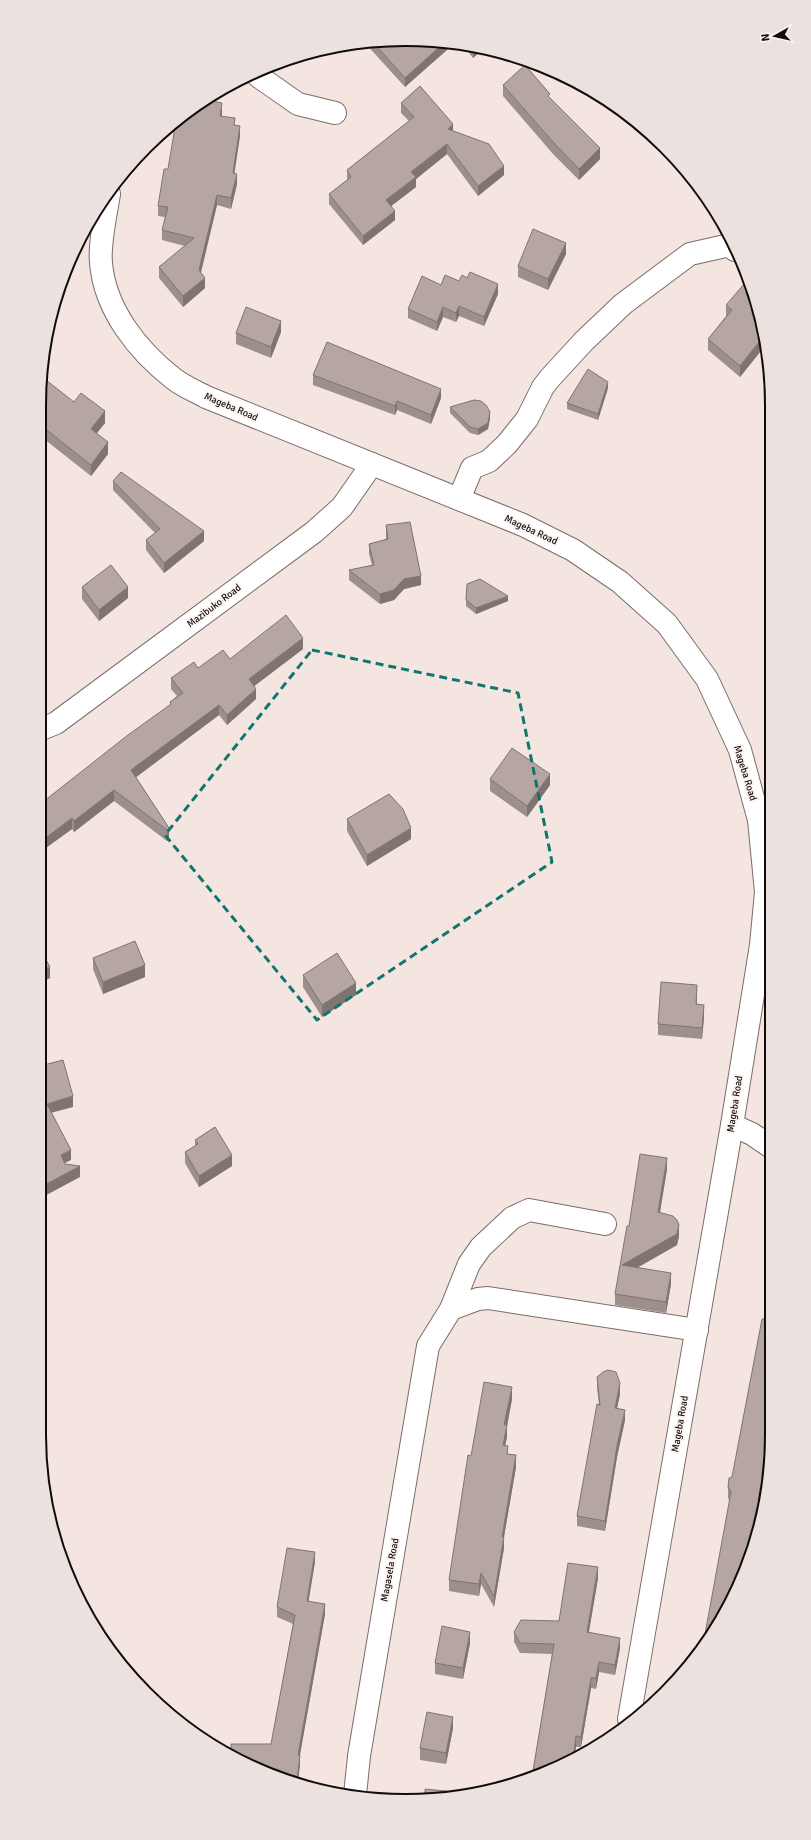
<svg xmlns="http://www.w3.org/2000/svg" width="811" height="1840" viewBox="0 0 811 1840" font-family="Signika,sans-serif">
<rect width="100%" height="100%" fill="#f5e5e1"/>
<g fill="none" stroke-linecap="round" stroke-linejoin="round">
<defs>
<g id="minor">
<path d="M256,72L258,76L298,104L335,113"/>
<path d="M109,194C106,214 99,243 101,263C105,310 138,351 174,379C183,386 195,391 206,397L523,525L573,550L620,582L667,624L707,679L740,750L759,820L766,892L761,945L732,1125L629,1719"/>
<path d="M459,499L472,468L489,461L507,444L527,419L543,387L550,378L584,341L623,304L690,254L730,245L735,250"/>
<path d="M39,730L56,723L314,532L342,507L372,464"/>
<path d="M732,1125L752,1134L771,1147"/>
<path d="M451,1309L469,1264L481,1247L512,1218L529,1210L605,1224"/>
<path d="M355,1795L359,1756L428,1346L451,1309L478,1299L488,1298L697,1330"/>
</g>
</defs>
<use href="#minor" stroke="#7b6d69" stroke-width="24"/>
<use href="#minor" stroke="#fff" stroke-width="22"/>
</g>
<g fill="#9d8f8b">
<path d="M382,40L454,42L405,87L365,43Z"/>
<path d="M462,44L483,49L473,58Z"/>
<path d="M503,85L600,159L579,180L553,154L503,96Z"/>
<path d="M401,103L453,131L504,175L478,196L447,154L416,179V187L391,206L395,220L363,245L329,204V194L347,180V170L409,121L401,113Z"/>
<path d="M222,113V116L235,125L240,136L234,173L237,184L231,209L217,205L200,273L205,288L183,307L159,278V267L185,246L162,240V230L165,217L158,216V206L168,169Z"/>
<path d="M566,254L548,290L518,277V266Z"/>
<path d="M459,281L498,294L484,326L459,316L456,322L443,317L437,331L408,318V309L441,285Z"/>
<path d="M750,287L767,349L764,347L740,377L708,350V339L726,316V305Z"/>
<path d="M281,332L271,358L236,344V333Z"/>
<path d="M313,375L441,398L431,424L397,410L395,415L313,385Z"/>
<path d="M608,388L598,420L567,409V403Z"/>
<path d="M74,402L105,423L97,433L108,454L91,476L39,435V405Z"/>
<path d="M450,407L490,418L488,429L478,435L470,433L450,413Z"/>
<path d="M113,481L204,541L164,573L146,550V540L155,533L113,490Z"/>
<path d="M386,525L421,585L404,589L394,600L380,604L349,580V570L372,565L369,554V544L386,539Z"/>
<path d="M82,587L128,598L99,621L82,599Z"/>
<path d="M466,600L508,601L476,614L466,606Z"/>
<path d="M303,649L254,686L256,699L227,725L219,715L136,777L169,828V839L167,841L114,801L74,832L72,829L43,850L39,844V805L170,705V702L177,696L171,689V678L198,668L230,659Z"/>
<path d="M490,779L550,785L527,817L490,791Z"/>
<path d="M347,819L411,839L367,866L347,831Z"/>
<path d="M93,958L145,977L103,994L93,969Z"/>
<path d="M303,975L356,995L322,1017L303,987Z"/>
<path d="M697,997V1004L704,1017L702,1039L658,1035V1024Z"/>
<path d="M195,1140L232,1166L199,1187L185,1163V1152L195,1146Z"/>
<path d="M667,1169L660,1213L679,1236L677,1245L637,1268L671,1284L666,1313L615,1305V1294L629,1226Z"/>
<path d="M597,1377L620,1394L617,1408L625,1420L617,1457L605,1531L577,1526V1516L599,1405L597,1388Z"/>
<path d="M512,1399L507,1426V1437L505,1445L508,1454L516,1467L504,1537V1548L494,1607L481,1584L479,1596L449,1591V1580L471,1456Z"/>
<path d="M772,1426L770,1434L772,1435L759,1510L729,1500L728,1498V1487L732,1477Z"/>
<path d="M315,1562L308,1601L325,1614L300,1755V1765L298,1780L231,1755L271,1744L293,1624L277,1617V1607Z"/>
<path d="M598,1578L589,1632L620,1648L615,1675L599,1672L596,1689L591,1688L581,1747H576L574,1758L532,1777L552,1654L520,1653L514,1642V1632L559,1621Z"/>
<path d="M470,1643L463,1679L435,1674V1663Z"/>
<path d="M453,1728L446,1764L420,1760V1748Z"/>
</g>
<g fill="#7f7471">
<path d="M445,42L455,43L405,87V78Z"/>
<path d="M474,47L483,49L473,58V48Z"/>
<path d="M222,103V113L220,126V116Z"/>
<path d="M453,124V134L448,129Z"/>
<path d="M240,126V136L233,183V173Z"/>
<path d="M447,144V154L416,179V187L386,210V200L411,172Z"/>
<path d="M600,148V159L579,180V169Z"/>
<path d="M504,166V175L478,196V186Z"/>
<path d="M237,174V184L231,209V198Z"/>
<path d="M217,195V205L199,281V270Z"/>
<path d="M395,211V220L363,245V236Z"/>
<path d="M566,243V254L548,290V279Z"/>
<path d="M205,278V288L183,307V296Z"/>
<path d="M498,284V294L484,326V317Z"/>
<path d="M459,306V316L456,322V313Z"/>
<path d="M443,307V317L437,331V322Z"/>
<path d="M281,321V332L271,358V347Z"/>
<path d="M763,337L764,341V347L740,377V366Z"/>
<path d="M608,382V388L598,420V414Z"/>
<path d="M441,389V398L431,424V415Z"/>
<path d="M397,401V410L395,415V406Z"/>
<path d="M105,411V423L91,440V429Z"/>
<path d="M490,412V418L488,429L478,435V429Z"/>
<path d="M108,442V454L91,476V465Z"/>
<path d="M204,531V541L164,573V563Z"/>
<path d="M421,576V585L404,589L394,600L380,604V594L404,579Z"/>
<path d="M128,587V598L99,621V610Z"/>
<path d="M508,596V601L476,614V608Z"/>
<path d="M303,638V649L249,690V679Z"/>
<path d="M256,689V699L227,725V715Z"/>
<path d="M219,705V715L131,781V770Z"/>
<path d="M550,774V785L527,817V806Z"/>
<path d="M114,790V801L74,832V821Z"/>
<path d="M72,818V829L43,850V840Z"/>
<path d="M169,828V839L167,841V830Z"/>
<path d="M411,828V839L367,866V855Z"/>
<path d="M145,965V977L103,994V982Z"/>
<path d="M50,967V978L39,984V972Z"/>
<path d="M356,983V995L322,1017V1005Z"/>
<path d="M697,985V997L696,1016V1004Z"/>
<path d="M704,1005V1017L702,1039V1028Z"/>
<path d="M73,1096V1107L47,1114V1104Z"/>
<path d="M71,1150V1160L61,1165V1155Z"/>
<path d="M232,1155V1166L199,1187V1176Z"/>
<path d="M667,1158V1169L658,1223V1212Z"/>
<path d="M80,1166V1177L39,1199V1188Z"/>
<path d="M679,1225V1236L677,1245L622,1276V1265Z"/>
<path d="M671,1273V1284L666,1313V1302Z"/>
<path d="M620,1383V1394L615,1418V1408Z"/>
<path d="M512,1387V1399L507,1426V1437L503,1456V1445L504,1425Z"/>
<path d="M625,1410V1420L617,1457L605,1531V1521L617,1446Z"/>
<path d="M772,1415V1426L768,1445V1434Z"/>
<path d="M516,1455V1467L502,1548V1537Z"/>
<path d="M759,1500V1510L750,1559L746,1566Z"/>
<path d="M504,1537V1548L494,1607V1596Z"/>
<path d="M315,1552V1562L307,1611V1601Z"/>
<path d="M598,1567V1578L587,1642V1632Z"/>
<path d="M481,1573V1584L479,1596V1584Z"/>
<path d="M325,1604V1614L298,1765V1755Z"/>
<path d="M470,1632V1643L463,1679V1668Z"/>
<path d="M620,1638V1648L615,1675V1665Z"/>
<path d="M599,1662V1672L596,1689V1678Z"/>
<path d="M591,1678V1688L581,1747V1737Z"/>
<path d="M453,1717V1728L446,1764V1753Z"/>
<path d="M576,1736V1747L574,1758L573,1759Z"/>
<path d="M300,1755V1765L298,1780H297Z"/>
</g>
<g fill="#b6a6a2" stroke="#7f7471">
<path d="M382,40L445,42L405,78L372,41Z"/>
<path d="M525,65L550,94L548,96L600,148L579,169L553,142L503,85Z"/>
<path d="M420,86L453,124L448,129L489,144L504,166L478,186L447,144L411,172L416,177L386,200L395,211L363,236L329,194L351,177L347,170L414,117L401,103Z"/>
<path d="M206,100L222,103L220,116L235,118L234,125L240,126L233,173L237,174L231,198L217,195L199,270L205,278L183,296L159,267L194,238L162,230L168,207L158,206L164,169H168L176,121L183,115Z"/>
<path d="M533,229L566,243L548,279L518,266Z"/>
<path d="M470,272L498,284L484,317L459,306L456,313L443,307L437,322L408,309L422,276L441,285L445,275L459,281L462,275L467,278Z"/>
<path d="M745,283L750,287L763,337L740,366L708,339L732,310L726,305Z"/>
<path d="M246,307L281,321L271,347L236,333Z"/>
<path d="M327,342L441,389L431,415L397,401L395,406L313,375Z"/>
<path d="M588,369L608,382L598,414L567,403Z"/>
<path d="M46,380L74,402L81,393L105,411L91,429L108,442L91,465L39,424V405L42,384Z"/>
<path d="M474,400L481,401L486,405L490,412L488,423L478,429L470,427L450,407Z"/>
<path d="M121,472L204,531L164,563L146,540L160,529L113,481Z"/>
<path d="M410,522L421,576L404,579L394,590L380,594L349,570L374,565L369,544L388,539L386,525Z"/>
<path d="M111,565L128,587L99,610L82,587Z"/>
<path d="M480,579L508,596L476,608L466,600L467,584Z"/>
<path d="M286,615L303,638L249,679L256,689L227,715L219,705L131,770L169,828L167,830L114,790L74,821L72,818L43,840L39,834V805L128,735L171,704L170,702L183,693L171,678L194,662L198,668L223,650L230,659Z"/>
<path d="M512,748L550,774L527,806L490,779Z"/>
<path d="M39,755H40L39,780Z"/>
<path d="M389,794L403,809L411,828L367,855L347,819Z"/>
<path d="M135,941L145,965L103,982L93,958Z"/>
<path d="M39,947L50,967L39,972Z"/>
<path d="M337,953L356,983L322,1005L303,975Z"/>
<path d="M661,982L697,985L696,1004L704,1005L702,1028L658,1024Z"/>
<path d="M63,1060L73,1096L47,1104L71,1150L61,1155L65,1164L80,1166L39,1188V1061L40,1066Z"/>
<path d="M215,1127L232,1155L199,1176L185,1152L198,1144L195,1140Z"/>
<path d="M640,1154L667,1158L658,1212L673,1216L677,1220L679,1225L677,1234L622,1265L671,1273L666,1302L615,1294L627,1226H629Z"/>
<path d="M762,1319H764L772,1361V1415L768,1434L772,1435L761,1500H759L746,1566L723,1618L703,1645L731,1492L728,1487L729,1478L732,1477Z"/>
<path d="M608,1370L616,1372L620,1383L615,1408L625,1410L617,1446L605,1521L577,1516L597,1404L600,1405L597,1377L603,1372Z"/>
<path d="M484,1382L512,1387L504,1425H507L503,1445L508,1446L507,1454L516,1455L502,1537H504L494,1596L481,1573L479,1584L449,1580L468,1455L471,1456Z"/>
<path d="M287,1548L315,1552L307,1601L325,1604L298,1755H300L297,1780L231,1755V1744H271L295,1615L277,1607Z"/>
<path d="M568,1563L598,1567L587,1632L620,1638L615,1665L599,1662L596,1678H591L581,1737L576,1736L573,1759L532,1777L554,1644L520,1643L514,1632L521,1620L559,1621Z"/>
<path d="M442,1626L470,1632L463,1668L435,1663Z"/>
<path d="M427,1712L453,1717L446,1753L420,1748Z"/>
<path d="M425,1789L456,1792V1797L454,1798L425,1797Z"/>
</g>
<path fill="none" stroke="#0f766e" stroke-width="3" stroke-dasharray="8 5" stroke-linejoin="round" d="M312,650L518,693L552,862L317,1020L165,835Z"/>
<g text-anchor="middle" dominant-baseline="central" stroke-width="4" stroke-linejoin="round" paint-order="stroke">
<g font-size="10" fill="#110c0a" stroke="#fef4f1">
<text transform="translate(231 407) rotate(23)">Mageba Road</text>
<text transform="translate(531 530) rotate(25)">Mageba Road</text>
<text transform="translate(214 606) rotate(-37)">Mazibuko Road</text>
<text transform="translate(745 773) rotate(73)">Mageba Road</text>
<text transform="translate(735 1104) rotate(-81)">Mageba Road</text>
<text transform="translate(680 1424) rotate(-80)">Mageba Road</text>
<text transform="translate(390 1570) rotate(-80)">Magasela Road</text>
</g>
</g>
<path d="M0 0H811V1840H0ZM405 46H406A359 359 0 0 1 765 405V1435A359 359 0 0 1 406 1794H405A359 359 0 0 1 46 1435V405A359 359 0 0 1 405 46Z" fill="#ebe1df" fill-rule="evenodd"/>
<path fill="none" stroke="#110c0a" stroke-width="2" d="M405 46H406A359 359 0 0 1 765 405V1435A359 359 0 0 1 406 1794H405A359 359 0 0 1 46 1435V405A359 359 0 0 1 405 46Z"/>
<g transform="translate(775 36) rotate(262)" stroke="#fef4f1" stroke-width="3" paint-order="stroke">
<path d="M0-3L7 15L0 10L-7 15Z" fill="#110c0a"/>
<text y="-6" font-size="11" font-weight="bold" text-anchor="middle" fill="#110c0a">N</text>
</g>
</svg>
